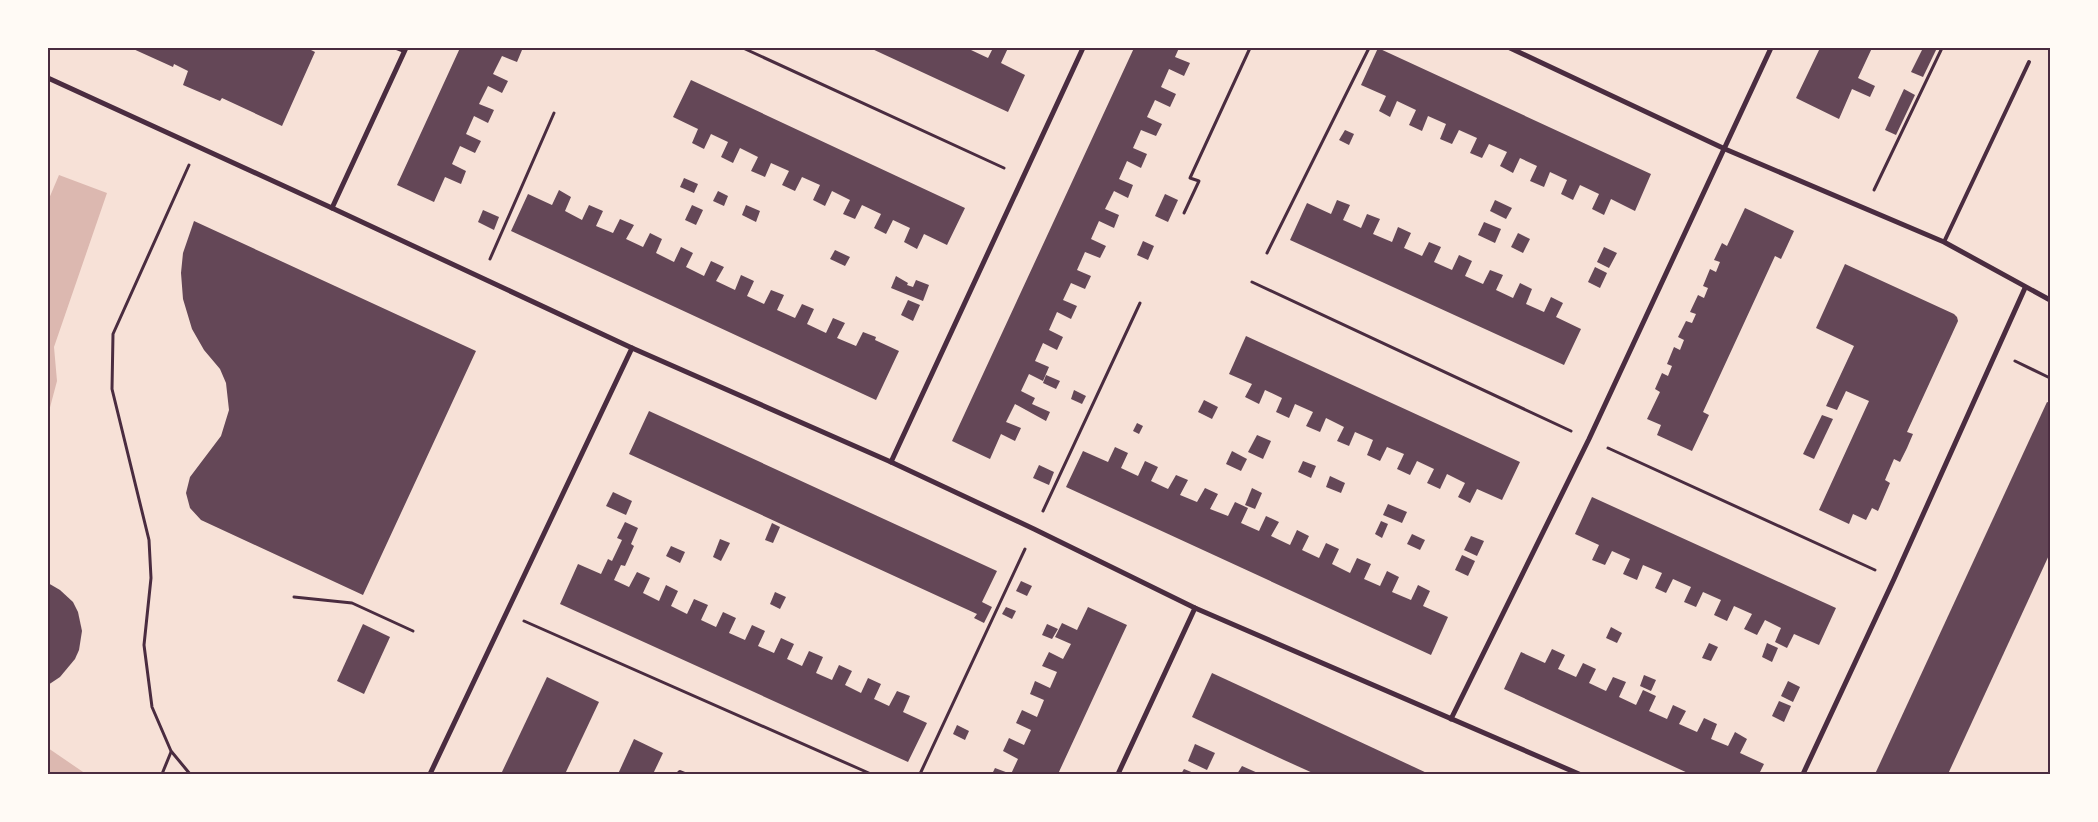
<svg xmlns="http://www.w3.org/2000/svg" width="2098" height="822" viewBox="0 0 2098 822" font-family="Mulish,sans-serif">
<rect width="100%" height="100%" fill="#f7e1d7"/>
<g fill="#dcb8b0">
<path d="M59,175L107,193L54,347L57,381L48,415V201Z"/>
<path d="M48,748L86,774H48Z"/>
</g>
<g fill="#644757">
<path d="M131,48H307L315,52L282,126L222,98L220,101L183,85L188,71L174,64L173,67Z"/>
<path d="M460,48H517L522,50L517,62L502,56L493,74L508,81L502,93L488,86L479,104L494,110L488,123L474,116L466,134L481,141L475,153L460,146L452,164L466,171L461,184L445,177L434,202L397,185Z"/>
<path d="M870,48H972L971,50L988,58L993,48H1008L1001,63L1025,75L1008,112Z"/>
<path d="M1134,48H1179L1175,57L1190,63L1184,76L1169,69L1161,87L1176,94L1170,107L1155,100L1147,117L1162,124L1156,136L1141,130L1133,148L1147,154L1141,168L1127,161L1119,179L1133,185L1128,198L1114,191L1105,209L1119,215L1114,228L1099,221L1091,239L1106,246L1100,258L1085,252L1077,270L1091,276L1085,289L1071,283L1063,300L1077,306L1071,319L1057,312L1049,330L1063,337L1057,350L1043,343L1035,361L1049,367L1043,381L1029,374L1021,391L1035,398L1032,404L1050,412L1046,421L1015,404L1006,422L1021,428L1015,441L1001,434L990,459L952,441Z"/>
<path d="M1378,48L1651,174L1635,211L1611,199L1604,215L1592,209L1599,194L1580,185L1573,200L1561,194L1567,180L1550,172L1544,187L1530,181L1537,166L1520,158L1513,173L1500,166L1507,152L1489,144L1482,158L1470,153L1477,138L1459,130L1452,144L1440,139L1446,124L1428,116L1422,131L1409,125L1416,110L1397,101L1390,117L1379,111L1386,96L1361,85Z"/>
<path d="M1820,48H1872L1858,78L1875,86L1870,97L1852,89L1839,119L1796,98Z"/>
<path d="M1923,48H1937L1923,77L1911,72Z"/>
<path d="M691,80L965,208L947,245L924,234L917,249L904,242L910,228L893,220L886,234L874,228L881,214L862,205L855,219L843,214L850,200L832,191L825,206L813,200L820,185L802,177L795,191L782,185L789,171L771,163L765,177L751,171L758,157L740,148L733,163L721,157L728,142L711,134L704,149L692,143L698,129L673,117Z"/>
<path d="M1904,89L1915,95L1896,135L1885,130Z"/>
<path d="M1345,130L1354,134L1349,145L1339,140Z"/>
<path d="M684,178L698,184L694,193L680,187Z"/>
<path d="M559,190L571,197L565,211L582,220L589,205L603,211L596,226L613,233L620,219L634,225L626,239L643,247L650,233L662,239L656,253L674,262L681,247L693,253L686,267L704,276L711,261L724,267L716,281L735,290L741,275L754,281L747,296L764,304L771,290L784,295L777,310L795,318L802,304L814,309L807,324L826,333L833,318L845,323L837,338L856,346L863,332L876,337L875,340L899,351L876,400L511,231L528,194L552,205Z"/>
<path d="M718,191L728,196L724,206L713,201Z"/>
<path d="M1165,194L1178,200L1168,222L1155,216Z"/>
<path d="M1337,200L1350,205L1343,220L1361,228L1367,214L1380,219L1373,234L1392,242L1398,227L1411,233L1404,248L1422,256L1429,242L1441,247L1434,262L1452,270L1459,255L1472,261L1465,276L1483,284L1490,270L1503,275L1496,290L1513,298L1520,283L1532,289L1526,304L1544,312L1551,297L1563,303L1556,317L1581,329L1564,365L1290,240L1307,203L1331,214Z"/>
<path d="M1495,200L1512,208L1506,219L1490,211Z"/>
<path d="M692,205L703,210L696,225L685,220Z"/>
<path d="M746,205L760,211L756,222L742,215Z"/>
<path d="M1745,208L1794,231L1781,259L1775,256L1703,412L1709,415L1692,451L1657,435L1661,425L1647,419L1660,392L1655,389L1662,373L1668,376L1672,366L1667,364L1674,347L1680,350L1684,340L1678,337L1686,321L1692,323L1696,314L1690,312L1698,295L1704,298L1708,288L1703,286L1710,269L1716,272L1720,262L1714,260L1722,243L1727,246Z"/>
<path d="M483,210L499,217L494,230L478,222Z"/>
<path d="M194,221L476,351L363,595L201,520L190,508L186,493L190,477L221,436L229,410L226,383L220,369L204,350L192,329L183,299L181,273L183,253Z"/>
<path d="M1484,222L1501,229L1495,243L1478,235Z"/>
<path d="M1518,233L1530,239L1523,253L1511,247Z"/>
<path d="M1143,241L1154,246L1148,260L1137,255Z"/>
<path d="M1604,247L1617,253L1609,268L1597,262Z"/>
<path d="M835,250L850,257L845,266L830,259Z"/>
<path d="M1845,264L1954,314L1957,317L1958,321L1907,432L1913,434L1907,448L1900,462L1894,459L1885,480L1890,483L1878,511L1872,508L1866,520L1853,514L1849,524L1819,510L1869,401L1846,391L1837,410L1826,406L1854,346L1816,328Z"/>
<path d="M1595,267L1607,273L1600,288L1588,282Z"/>
<path d="M896,276L908,283L907,285L913,287L916,280L929,285L923,301L891,288Z"/>
<path d="M908,300L920,305L913,321L901,315Z"/>
<path d="M1246,336L1520,462L1502,500L1477,489L1470,503L1458,497L1465,483L1447,474L1440,489L1427,483L1434,469L1417,461L1410,475L1397,469L1404,454L1387,447L1380,461L1367,455L1373,440L1355,432L1349,446L1337,441L1344,427L1326,418L1320,432L1306,426L1313,412L1295,404L1289,418L1276,412L1282,398L1265,390L1259,404L1245,397L1252,384L1229,374Z"/>
<path d="M1046,375L1060,381L1056,389L1043,383Z"/>
<path d="M1074,390L1086,396L1082,404L1071,399Z"/>
<path d="M1204,400L1218,407L1212,419L1198,412Z"/>
<path d="M2047,402L2050,403V553L1948,774H1875Z"/>
<path d="M649,411L997,571L982,602L992,607L984,623L974,618L977,614L629,454Z"/>
<path d="M1822,415L1833,419L1814,459L1803,454Z"/>
<path d="M1137,423L1143,426L1139,434L1133,431Z"/>
<path d="M1257,435L1271,441L1263,459L1248,452Z"/>
<path d="M1115,447L1128,453L1121,468L1138,476L1145,461L1158,467L1151,481L1168,489L1176,475L1188,480L1180,495L1197,502L1205,488L1218,494L1210,509L1228,516L1235,502L1248,508L1241,523L1259,531L1266,516L1279,522L1271,536L1290,545L1297,530L1309,536L1302,550L1319,558L1326,543L1339,549L1332,564L1350,573L1357,558L1371,564L1364,579L1380,586L1387,571L1399,577L1392,592L1411,600L1418,585L1430,591L1423,606L1448,617L1431,655L1066,487L1083,451L1108,462Z"/>
<path d="M1232,451L1247,459L1241,471L1226,464Z"/>
<path d="M1303,461L1316,466L1311,478L1298,472Z"/>
<path d="M1039,465L1054,472L1049,485L1033,478Z"/>
<path d="M1330,476L1345,483L1341,493L1326,487Z"/>
<path d="M1252,488L1262,493L1255,509L1245,505Z"/>
<path d="M613,492L632,501L626,515L606,506Z"/>
<path d="M1592,497L1836,608L1819,645L1794,634L1787,648L1775,642L1781,628L1765,620L1757,635L1744,629L1752,614L1734,606L1727,621L1714,615L1721,600L1703,592L1696,607L1684,602L1691,587L1673,579L1666,593L1655,588L1662,573L1643,565L1637,580L1623,574L1630,559L1612,551L1605,565L1592,560L1599,545L1575,534Z"/>
<path d="M1388,504L1407,512L1402,523L1383,515Z"/>
<path d="M1381,521L1388,524L1382,538L1375,534Z"/>
<path d="M625,522L638,528L631,544L634,546L625,566L621,565L614,580L629,587L637,572L650,578L643,593L659,601L666,585L678,591L671,606L687,614L694,599L708,605L701,620L716,627L723,612L736,618L729,633L745,640L752,625L765,631L758,646L774,653L781,638L794,644L787,659L802,666L809,651L823,657L816,673L832,680L839,665L852,671L845,685L861,693L868,678L881,684L874,699L889,706L897,691L910,696L903,712L927,723L908,762L560,604L578,564L601,574L608,559L612,561L622,540L617,538Z"/>
<path d="M772,523L780,527L773,543L765,540Z"/>
<path d="M1412,534L1425,540L1420,550L1407,544Z"/>
<path d="M1471,536L1484,541L1477,556L1464,550Z"/>
<path d="M720,539L730,543L721,561L713,557Z"/>
<path d="M671,546L685,552L680,563L666,556Z"/>
<path d="M1462,555L1475,561L1468,576L1455,570Z"/>
<path d="M1021,581L1032,586L1027,596L1016,591Z"/>
<path d="M48,583L60,590L73,602L78,612L82,631L79,650L75,659L60,677L48,685Z"/>
<path d="M775,592L786,597L780,609L770,604Z"/>
<path d="M1006,607L1016,611L1012,619L1002,614Z"/>
<path d="M1088,607L1127,625L1058,774H992L995,768L1011,774L1018,759L1003,751L1009,738L1024,745L1031,730L1016,723L1022,710L1037,717L1044,700L1030,694L1035,681L1050,688L1057,672L1042,666L1049,652L1063,659L1071,644L1055,637L1062,623L1077,630Z"/>
<path d="M363,624L390,637L364,694L337,681Z"/>
<path d="M1047,624L1058,629L1052,639L1042,635Z"/>
<path d="M1611,627L1622,633L1617,643L1606,638Z"/>
<path d="M1709,643L1718,647L1711,661L1702,658Z"/>
<path d="M1767,643L1778,648L1772,662L1762,657Z"/>
<path d="M1552,649L1565,655L1558,669L1576,677L1583,663L1596,669L1589,683L1606,691L1613,677L1626,682L1619,697L1636,705L1643,690L1656,696L1649,711L1667,719L1673,705L1686,711L1679,724L1697,732L1704,718L1717,724L1711,739L1728,746L1735,732L1747,739L1740,753L1764,764L1759,774H1690L1504,689L1521,652L1545,663Z"/>
<path d="M1212,673L1281,705L1429,774H1315L1284,760L1192,717Z"/>
<path d="M1644,675L1656,680L1651,691L1640,686Z"/>
<path d="M547,677L599,702L565,774H501Z"/>
<path d="M1788,681L1800,687L1793,702L1781,696Z"/>
<path d="M1779,701L1791,706L1784,722L1772,716Z"/>
<path d="M957,725L969,731L965,740L953,734Z"/>
<path d="M634,739L663,753L653,774H618Z"/>
<path d="M1195,744L1215,753L1207,770L1188,761Z"/>
<path d="M1242,766L1260,774H1237Z"/>
<path d="M1184,769L1196,774H1181Z"/>
</g>
<g fill="none" stroke-linecap="round" stroke-linejoin="round">
<g stroke="#4a2c40" stroke-width="3">
<path d="M743,48L1004,168"/>
<path d="M189,165L113,334L112,389L149,540L151,578L144,645L152,707L171,751L190,774"/>
<path d="M1874,190L1942,48"/>
<path d="M1184,213L1199,181L1190,178L1250,48"/>
<path d="M1267,253L1369,48"/>
<path d="M490,259L554,113"/>
<path d="M1252,282L1571,431"/>
<path d="M2015,361L2050,378"/>
<path d="M1608,448L1875,570"/>
<path d="M1043,511L1140,303"/>
<path d="M294,597L352,603L413,631"/>
<path d="M524,621L871,774"/>
<path d="M162,774L171,752"/>
<path d="M920,774L1025,549"/>
</g>
<g stroke="#4a2c40" stroke-width="4">
<path d="M396,48L404,51"/>
<path d="M1944,242L2029,62"/>
<path d="M678,774L680,772L685,774"/>
</g>
<g stroke="#4a2c40" stroke-width="5">
<path d="M1510,48L1725,149L1944,242L2050,300"/>
<path d="M48,78L332,208L632,348L891,462L1034,529L1195,608L1579,774"/>
<path d="M332,208L406,48"/>
<path d="M891,462L1083,48"/>
<path d="M1451,719L1589,439L1771,48"/>
<path d="M430,774L632,348"/>
<path d="M1118,774L1195,608"/>
<path d="M1803,774L1894,579L2025,288"/>
</g>
</g>
<rect width="2098" height="822" fill="none" stroke="#fffaf5" stroke-width="98"/>
<rect x="49" y="49" width="2000" height="724" fill="none" stroke="#4a2c40" stroke-width="2"/>
</svg>
